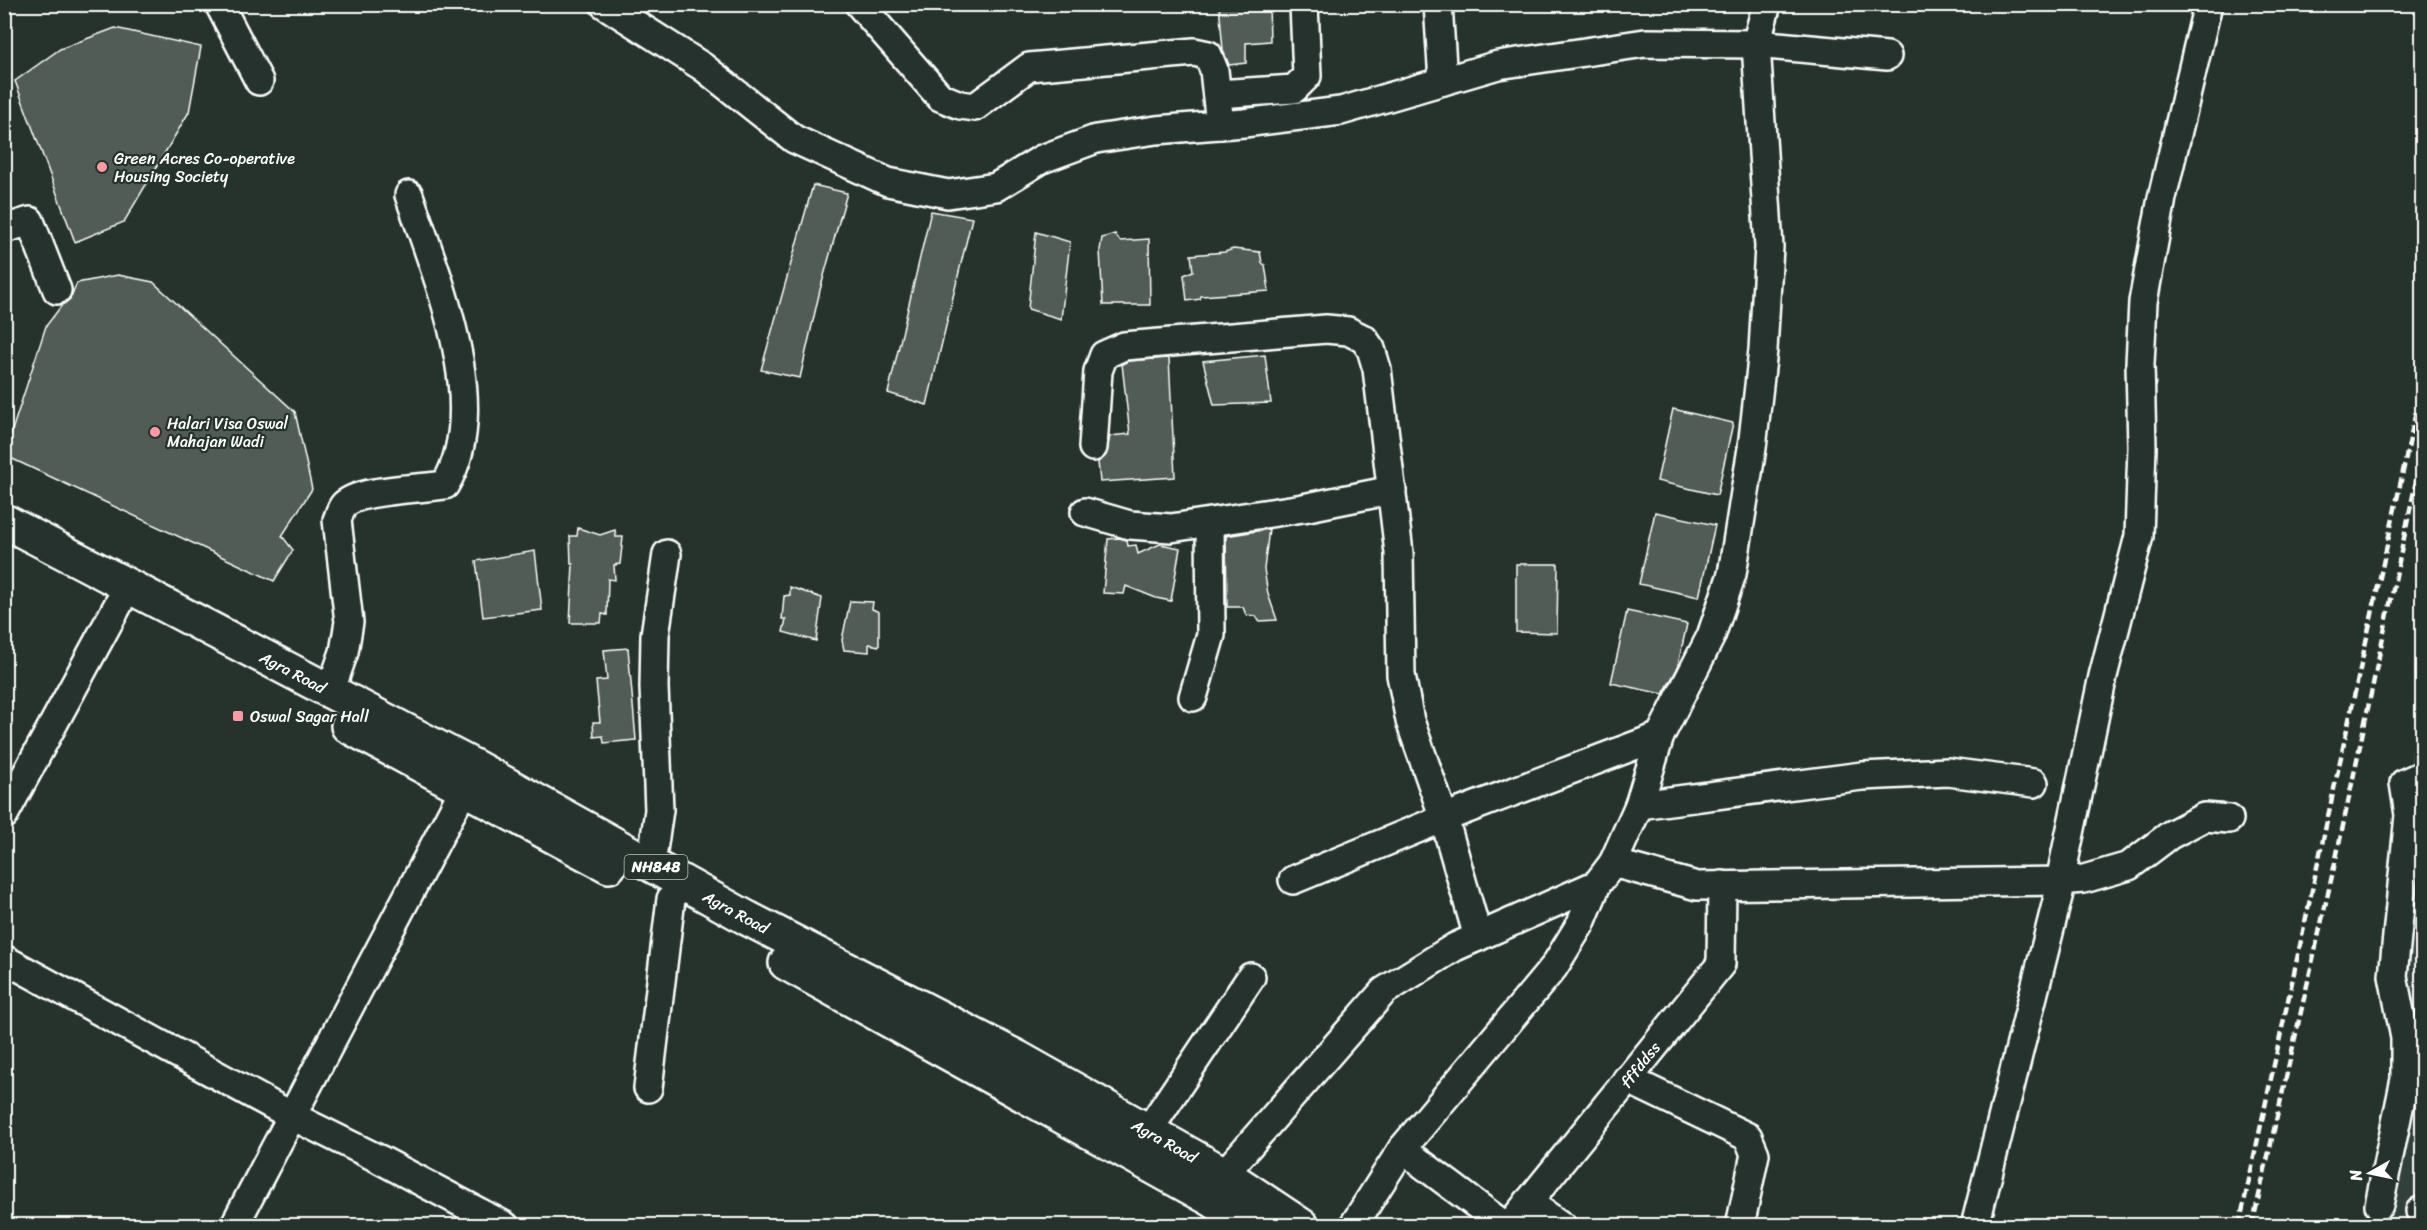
<svg xmlns="http://www.w3.org/2000/svg" width="2427" height="1230" viewBox="0 0 2427 1230" font-family="Sriracha,sans-serif">
<rect width="100%" height="100%" fill="#26332d"/>
<filter id="ink" filterUnits="userSpaceOnUse"><feTurbulence type="fractalNoise" baseFrequency=".0167" numOctaves="2"/><feDisplacementMap in="SourceGraphic" scale="12" xChannelSelector="R" yChannelSelector="G"/><feConvolveMatrix kernelMatrix="1 2 1 2 8 2 1 2 1" color-interpolation-filters="sRGB"/></filter>
<g filter="url(#ink)">
<path fill="#333f3a" d="M2422,746V1225L2380,1226L2411,750Z"/>
<g fill="#515c57" stroke="#fff" stroke-width="1.5">
<path d="M1219,4H1269L1270,41L1246,43V63L1229,65L1223,50Z"/>
<path d="M115,28L201,47L189,112L124,222L75,242L15,81L60,49Z"/>
<path d="M813,185L847,193L820,290L800,378L761,370Z"/>
<path d="M931,211L972,218L927,405L888,393Z"/>
<path d="M1036,232L1070,242L1061,319L1028,309Z"/>
<path d="M1115,234L1120,241L1149,239L1150,305H1103L1100,250L1102,238Z"/>
<path d="M1233,249L1260,252L1262,263L1265,265L1269,291L1201,296L1200,299L1187,301L1184,275L1193,271L1191,255L1225,252Z"/>
<path d="M118,275L153,282L295,412L312,489L282,536L293,550L274,581L4,455L46,326L62,305L70,299L77,283Z"/>
<path d="M1265,355L1271,403L1214,405L1203,361Z"/>
<path d="M1169,358L1175,477L1100,482L1098,462L1106,455L1110,436L1130,434L1122,364L1128,361Z"/>
<path d="M1673,409L1733,423L1717,495L1657,481Z"/>
<path d="M1655,512L1715,525L1699,597L1639,584Z"/>
<path d="M578,528L600,535L615,530L616,537H623L620,564L614,565L615,580L608,579L607,615L602,614L601,623H570L573,564H571L570,536H577Z"/>
<path d="M1269,529L1264,569L1268,594L1277,620L1259,621L1256,616L1246,615L1243,607H1227L1226,536Z"/>
<path d="M1119,538L1127,540L1128,546L1136,545L1138,554L1160,544L1180,548L1171,601L1156,598L1126,586L1124,594L1103,593L1108,539Z"/>
<path d="M535,551L542,610L483,617L476,561Z"/>
<path d="M1516,564H1558L1557,633L1516,632Z"/>
<path d="M790,587L822,598L816,641L783,632L786,619H782L784,596L790,595Z"/>
<path d="M850,601L873,602L872,609L879,612V646L869,644V652L844,650L842,640Z"/>
<path d="M1627,611L1687,624L1677,669L1663,694L1611,683Z"/>
<path d="M628,648L636,740L604,743L603,736L594,737L593,722H600L596,681L607,680L604,650Z"/>
</g>
<g fill="none" stroke-linecap="round" stroke-linejoin="round">
<defs>
<g id="minor">
<path d="M219,4L259,81"/>
<path d="M604,4L703,67L794,139L888,182L948,194L996,187L1042,159L1096,139L1156,130L1244,123L1341,111L1498,65L1645,43L1756,44L1887,56"/>
<path d="M859,4L940,97L960,105L975,107L1029,67L1194,52L1208,55L1214,70L1220,125"/>
<path d="M1438,4L1443,81"/>
<path d="M1217,94L1294,89L1307,76L1304,4"/>
<path d="M4,229L30,221L57,290"/>
<path d="M1093,447L1098,371L1104,355L1124,346L1326,329L1348,331L1364,339L1371,349L1377,369L1399,553L1401,675L1410,721L1444,818L1478,937"/>
<path d="M1085,512L1130,525L1171,528L1303,508L1392,490"/>
<path d="M330,692L344,652L349,622L337,520C339,516 340,510 343,506C356,489 422,489 445,485C493,406 436,275 409,195"/>
<path d="M1193,697L1211,635L1210,523"/>
<path d="M1639,805L1862,776L1948,772L2034,783"/>
<path d="M4,815L119,603"/>
<path d="M1613,863L1697,886L2060,881L2084,879L2129,866L2170,835L2204,817L2229,819"/>
<path d="M651,864L659,810L654,687L655,635L667,554"/>
<path d="M1293,880L1444,818L1660,736"/>
<path d="M2060,881L2103,676L2139,536L2142,447L2140,364L2143,302L2162,198L2208,4"/>
<path d="M4,959L292,1116L379,1159L505,1226"/>
<path d="M1627,1079L1748,1137L1755,1154L1740,1226"/>
<path d="M648,1088L671,899"/>
<path d="M1148,1131L1251,977"/>
<path d="M1402,1149L1505,1226"/>
<path d="M1214,1193L1224,1174L1384,991L1455,947L1597,884L1613,863L1639,805L1660,736L1711,636L1732,574L1752,448L1763,350L1769,247L1756,44L1767,4"/>
<path d="M1528,1202L1562,1226"/>
<path d="M2379,1205L2405,1079V1038L2393,976L2409,815L2404,783L2422,775"/>
<path d="M2420,1211H2422"/>
<path d="M234,1226L464,789"/>
<path d="M1353,1226L1402,1149L1554,967L1581,923L1597,884"/>
<path id="s1" d="M1509,1226L1721,964L1722,885"/>
<path d="M1975,1226L2062,881"/>
</g>
<g id="highway">
<path id="s2" d="M4,521L475,767L747,918L1018,1058L1224,1174L1302,1226"/>
<path d="M348,726L609,866"/>
<path d="M786,963L1211,1199L1252,1226"/>
</g>
</defs>
<use href="#minor" stroke="#fff" stroke-width="32"/>
<use href="#highway" stroke="#fff" stroke-width="38"/>
<use href="#minor" stroke="#26332d" stroke-width="27"/>
<use href="#highway" stroke="#26332d" stroke-width="33"/>
<g stroke="#fff" stroke-width="4.5" stroke-dasharray="9 4.5" stroke-linecap="butt">
<path d="M2239,1226L2422,384"/>
<path d="M2252,1226L2337,854L2422,453"/>
</g>
</g>
</g>
<g fill="#ff9aa2" stroke="#26332d" stroke-width="2">
<circle cx="102" cy="167" r="6"/>
<circle cx="155" cy="432" r="6"/>
<rect x="232" y="710" width="12" height="12" rx="3"/>
</g>
<g text-anchor="middle" dominant-baseline="central" stroke-width="4.5" stroke-linejoin="round" paint-order="stroke">
<rect fill="#26332d" stroke="#bec2c0" stroke-width="1.5" x="624.5" y="855" width="63" height="24" rx="4.5"/>
<g font-size="15" font-weight="bold" fill="#fff">
<text x="656" y="867">NH848</text>
</g>
<g font-size="16" fill="#fff" stroke="#26332d" text-anchor="start">
<text x="114" y="158">Green Acres Co-operative<tspan x="114" dy="18">Housing Society</tspan></text>
<text x="167" y="423">Halari Visa Oswal<tspan x="167" dy="18">Mahajan Wadi</tspan></text>
<text x="250" y="716">Oswal Sagar Hall</text>
</g>
<g font-size="16" fill="#fff" stroke="#26332d">
<text stroke="none"><textPath href="#s2" startOffset="326">Agra Road</textPath></text>
<text stroke="none"><textPath href="#s2" startOffset="830">Agra Road</textPath></text>
<text stroke="none"><textPath href="#s1" startOffset="208">fffddss</textPath></text>
<text stroke="none"><textPath href="#s2" startOffset="1316">Agra Road</textPath></text>
</g>
</g>
<rect width="2427" height="1230" fill="none" stroke="#26332d" stroke-width="24"/>
<rect x="12" y="12" width="2403" height="1206" fill="none" stroke="#fff" stroke-width="2" filter="url(#ink)"/>
<g transform="translate(2370 1173) rotate(261)" stroke="#26332d" stroke-width="4.5" paint-order="stroke">
<path d="M0-4.5L10 22L0 15L-10 22Z" fill="#ffffff"/>
<text y="-9" font-size="16" font-weight="bold" text-anchor="middle" fill="#ffffff">N</text>
</g>
</svg>
